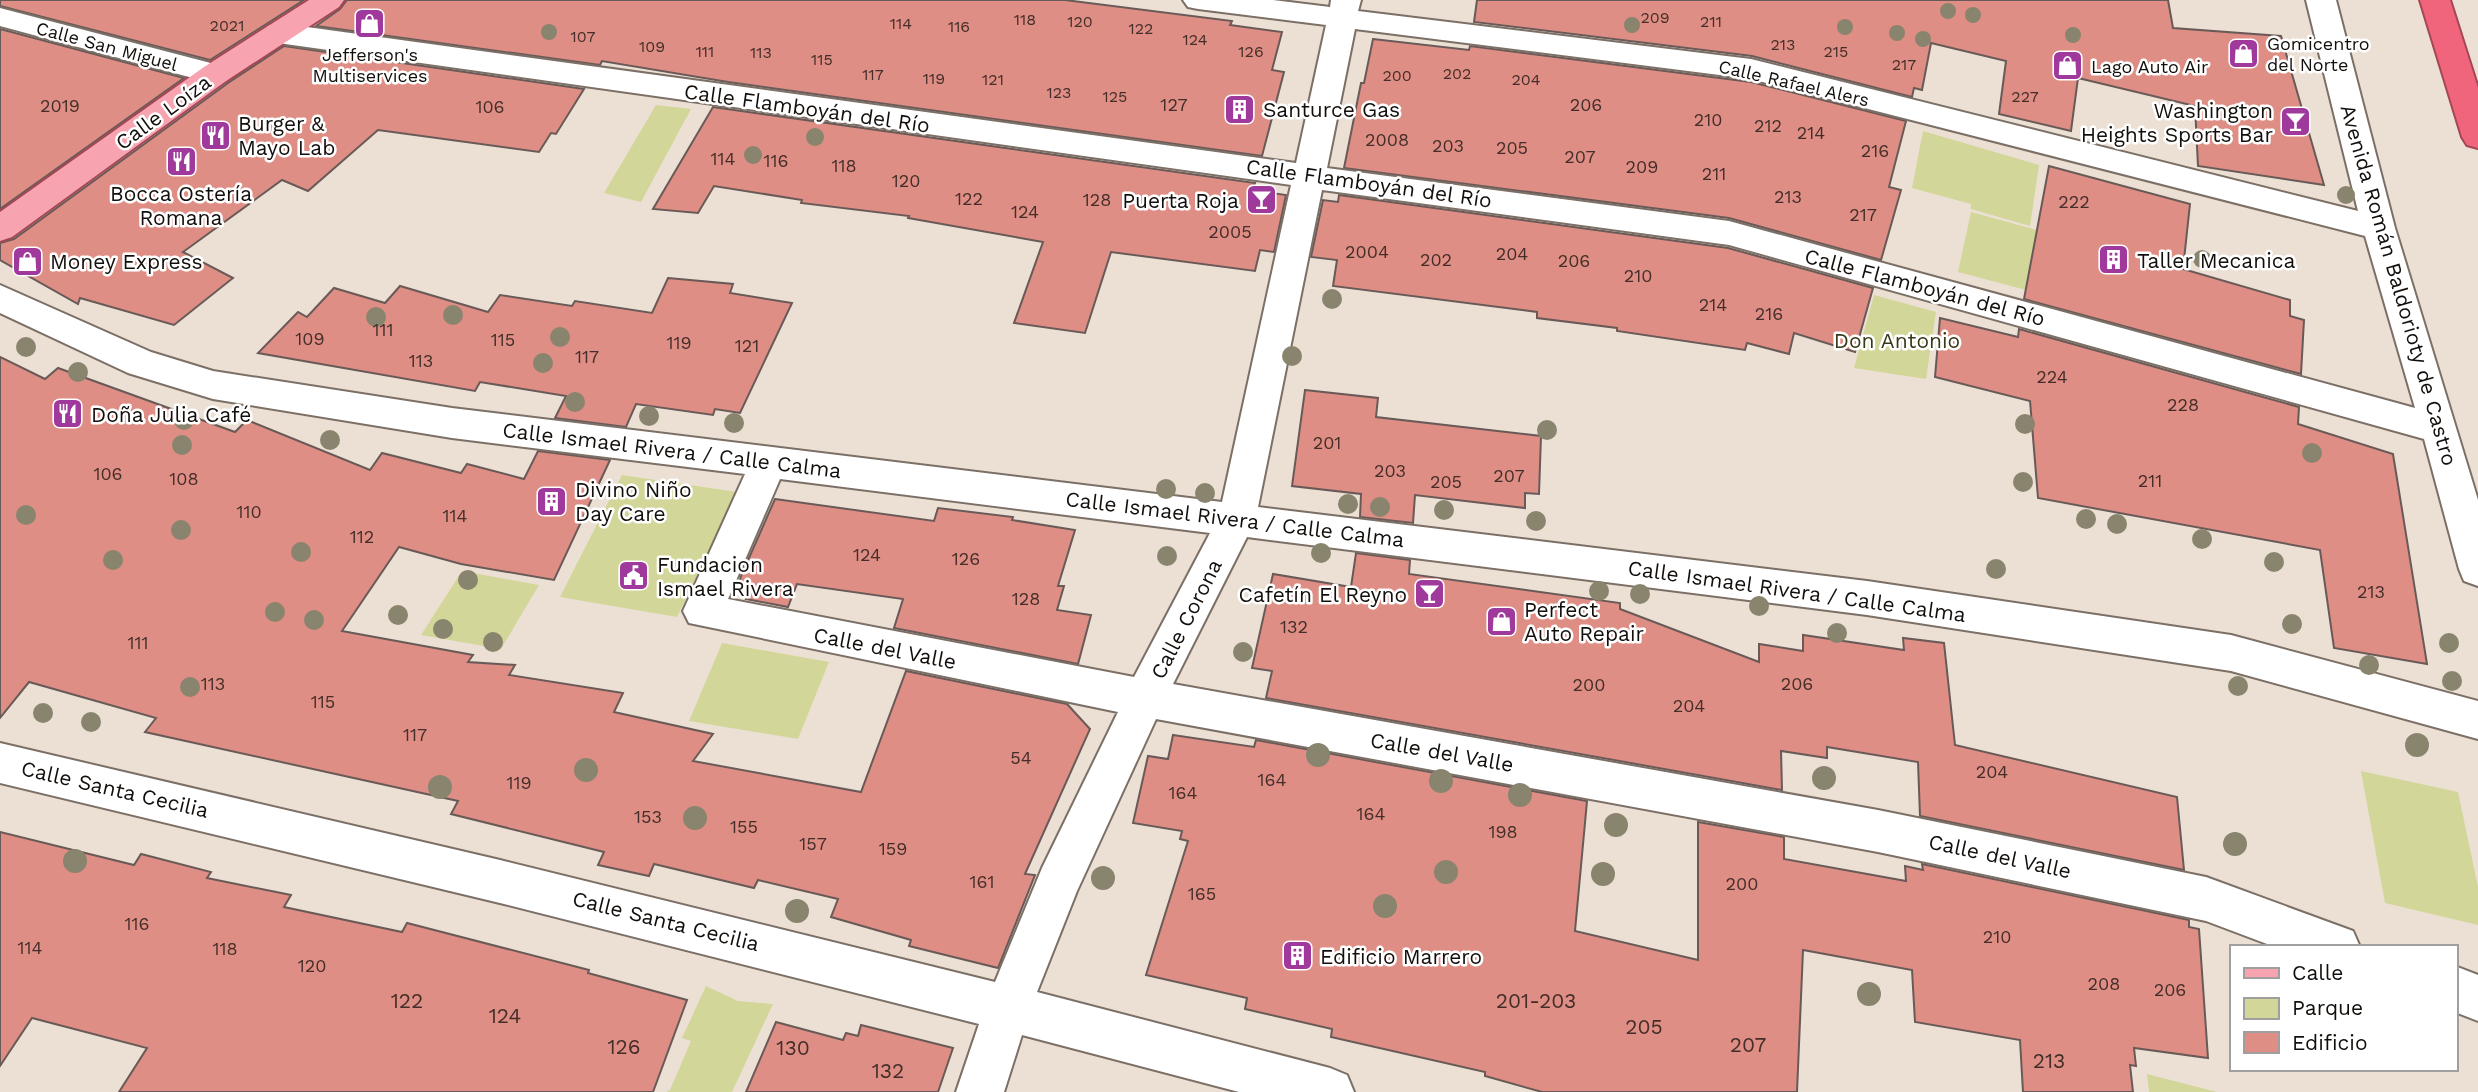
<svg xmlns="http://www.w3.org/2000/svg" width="2478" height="1092" viewBox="0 0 2478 1092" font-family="'Work Sans',sans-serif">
<rect width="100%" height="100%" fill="#ece0d5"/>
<g fill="#d3d699">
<path d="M656,105L691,109L641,202L604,193Z"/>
<path d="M1923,131L2039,165L2030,226L1971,209V204L1912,188Z"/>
<path d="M1971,212L2037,230L2026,290L1958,272Z"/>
<path d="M1874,295L1936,312L1926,379L1854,368Z"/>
<path d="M622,475L737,492L677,617L560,597Z"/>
<path d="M462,571L539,585L501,649L421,635Z"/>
<path d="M722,643L829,662L798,739L689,721Z"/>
<path d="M2361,771L2458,792L2478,887V925L2385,903Z"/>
<path d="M706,986L738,1001L773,1004L732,1092H666L670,1090L691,1041L682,1038Z"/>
<path d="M2147,1074L2217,1092H2149Z"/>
</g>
<g fill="#de8e84" stroke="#695a58" stroke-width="2">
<path d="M0,0H304L210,60L0,6Z"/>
<path d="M347,0H1065L1232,21L1230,25L1282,32L1272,70L1284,72L1262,156L728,82L602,61L600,65L316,26L340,9Z"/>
<path d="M1477,0H2168L2173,28L2281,36L2324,185L2198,166L2195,106L2078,78L2071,131L1999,114L2006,61L1931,43L1922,90L1914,88L1912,97L1752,56L1474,22Z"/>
<path d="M0,29L184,78L0,209Z"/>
<path d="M1373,39L1469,50L1470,46L1751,82L1906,121L1889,187L1901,190L1881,260L1729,218L1344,168L1361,83H1364Z"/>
<path d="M284,46L584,89L556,134L551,133L539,152L378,130L308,191L282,180L183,252L233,278L174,325L80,298L78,304L0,260V243L14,239L228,83Z"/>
<path d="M713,107L1255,183L1252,190L1286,195L1274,252L1260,250L1255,271L1111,252L1085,333L1014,323L1043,242L908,218L909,216L801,203L802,200L714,186L698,213L653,209Z"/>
<path d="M2049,166L2190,204L2183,269L2290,300V316L2304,320L2301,374L2024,299Z"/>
<path d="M1339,195L1728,248L1873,288L1855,352L1794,333L1789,354L1747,343L1745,350L1617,331V328L1537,318V312L1333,286L1337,260L1311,257L1323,200L1338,202Z"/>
<path d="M668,278L733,284L730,293L792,303L740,413L715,409L713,415L636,404L626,427L555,418L566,396L480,382L475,391L258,353L298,312L307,317L334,288L385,303L400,286L488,312L500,295L572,306L575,301L652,313Z"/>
<path d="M1940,318L2018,337L2019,329L2299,407L2298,424L2393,454L2427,664L2334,648L2320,550L2038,498L2030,401L1935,377Z"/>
<path d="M0,357L45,379L58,368L235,432L247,420L370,470L382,453L461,473L467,464L524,479L538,451L610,460L554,580L461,564L399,547L342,631L473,655L468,662L515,665L509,675L623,693L614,712L713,734L693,761L861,792L906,671L1067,704L1090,729L1025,874L1035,875L998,968L909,946L911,940L831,917L838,899L758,880L754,888L654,864L649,876L598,865L604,852L451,814L458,801L145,732L156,718L29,682L0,718Z"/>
<path d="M1305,390L1378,398L1376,417L1541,436L1539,494L1525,493V508L1415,495L1413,523L1360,517L1361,494L1292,486Z"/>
<path d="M775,499L934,521L938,508L1013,517L1012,520L1075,530L1058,586H1064L1057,610L1091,615L1078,664L894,628L903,599L797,584L788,607L746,599L752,586L739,584L741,576Z"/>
<path d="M1356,553L1410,560L1409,574L1620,603V609L1759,662V644L1803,651V635L1904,650L1903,638L1944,643L1955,745L2177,797L2184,870L1920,816L1918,762L1827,747V758L1781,751L1782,790L1266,698L1272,671L1252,668L1273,574L1351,587Z"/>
<path d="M1173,735L1254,747L1256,740L1587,801L1575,931L1698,960V822L1784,837V859L1906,881L1905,866L1923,870L1922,864L2189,920V927L2199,929L2208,1058L2134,1048L2136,1066L2130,1065L2133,1092H2023L2020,1040L1915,1022L1912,970L1803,950L1797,1092H1542L1485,1076V1072L1331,1037L1332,1029L1245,1009L1247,998L1146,975L1188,841L1180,839L1182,831L1133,823L1148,756L1168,759Z"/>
<path d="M0,832L134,865L141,854L211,872L207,878L291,895L284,907L402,932L407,923L589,970L588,973L687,1000L653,1092H119L147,1048L32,1018L0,1066Z"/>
<path d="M776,1022L843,1040L846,1033L858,1036L861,1025L953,1048L938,1092H746Z"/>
</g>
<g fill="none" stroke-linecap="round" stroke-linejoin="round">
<defs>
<g id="minor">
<path d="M1183,0H1273L1330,7L1331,0H1361L1358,11L1751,59L2358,211L2306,0H2336L2395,228L2478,500V586L2464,581L2459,569L2424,439L1729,245L1322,190L1258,507L1867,581L2231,635L2478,701V739L2231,671L1867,615L1247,537L1173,684L1878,810L2206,877L2353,931L2360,947H2275L2206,921L1878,852L1156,719L1077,891L1037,992L1330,1068L1347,1075L1354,1092H1239L1022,1035L1004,1092H956L979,1024L500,903L0,783V743L500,860L995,982L1042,868L1118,712L689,623L683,611L745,474L452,438L213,399L128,373L0,313V285L151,352L213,371L452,408L1222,502L1291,185L278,43L268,40L263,33L268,26L278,23L1296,163L1326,25L1198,9L1188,7ZM1355,29L1751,79L2365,236L2415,408L1729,221L1327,168ZM780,479L1210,533L1134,677L728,599Z"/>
<path d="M0,8L226,67L230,74L226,81L215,84L0,26Z"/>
<path d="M2455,966L2478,975V1021L2455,1012Z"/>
</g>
<path id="major" d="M309,0H344L339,7L226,81L12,237L0,241V212L204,67Z"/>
<path id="highway" d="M2420,0H2450L2478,88V148L2467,145L2462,137Z"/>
</defs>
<use href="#minor" stroke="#7b6f66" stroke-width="4"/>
<use href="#major" stroke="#a34754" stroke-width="4"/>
<use href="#highway" stroke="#a34754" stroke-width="4"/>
<use href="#minor" fill="#fff" fill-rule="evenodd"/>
<use href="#major" fill="#f7a3b0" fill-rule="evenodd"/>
<use href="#highway" fill="#f1657c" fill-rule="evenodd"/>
</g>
<g fill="#89846d">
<circle cx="1948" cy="11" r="8"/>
<circle cx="1973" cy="15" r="8"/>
<circle cx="1632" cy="25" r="8"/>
<circle cx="1845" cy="27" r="8"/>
<circle cx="549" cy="32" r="8"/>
<circle cx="1897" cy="33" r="8"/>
<circle cx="2073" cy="35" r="8"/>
<circle cx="1923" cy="39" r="8"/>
<circle cx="815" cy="137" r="9"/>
<circle cx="753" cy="155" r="9"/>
<circle cx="2346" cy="195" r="9"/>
<circle cx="2202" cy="259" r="9"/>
<circle cx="1332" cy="299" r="10"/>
<circle cx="453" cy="315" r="10"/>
<circle cx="376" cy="317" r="10"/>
<circle cx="560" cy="337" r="10"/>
<circle cx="26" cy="347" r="10"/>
<circle cx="1292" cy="356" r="10"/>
<circle cx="543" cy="363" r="10"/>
<circle cx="78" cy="372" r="10"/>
<circle cx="575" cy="402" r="10"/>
<circle cx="649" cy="416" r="10"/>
<circle cx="184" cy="420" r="10"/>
<circle cx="734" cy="423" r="10"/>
<circle cx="2025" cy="424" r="10"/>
<circle cx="1547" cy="430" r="10"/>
<circle cx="330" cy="440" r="10"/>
<circle cx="182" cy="445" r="10"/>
<circle cx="2312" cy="453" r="10"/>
<circle cx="2023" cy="482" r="10"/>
<circle cx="1166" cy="489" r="10"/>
<circle cx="1205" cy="493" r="10"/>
<circle cx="1348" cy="504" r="10"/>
<circle cx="1380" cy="507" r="10"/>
<circle cx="1444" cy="510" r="10"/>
<circle cx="26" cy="515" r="10"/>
<circle cx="2086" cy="519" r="10"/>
<circle cx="1536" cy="521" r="10"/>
<circle cx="2117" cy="524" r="10"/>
<circle cx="181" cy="530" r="10"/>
<circle cx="2202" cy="539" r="10"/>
<circle cx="301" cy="552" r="10"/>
<circle cx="1321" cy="553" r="10"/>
<circle cx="1167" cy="556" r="10"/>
<circle cx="113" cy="560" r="10"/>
<circle cx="2274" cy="562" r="10"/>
<circle cx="1996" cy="569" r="10"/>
<circle cx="468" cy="580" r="10"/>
<circle cx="1599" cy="591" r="10"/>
<circle cx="1640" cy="594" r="10"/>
<circle cx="1759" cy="606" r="10"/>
<circle cx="275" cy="612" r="10"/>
<circle cx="398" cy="615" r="10"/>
<circle cx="314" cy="620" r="10"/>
<circle cx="2292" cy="624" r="10"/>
<circle cx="443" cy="629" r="10"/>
<circle cx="1837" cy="633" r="10"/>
<circle cx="493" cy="642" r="10"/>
<circle cx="2449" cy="643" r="10"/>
<circle cx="1243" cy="652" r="10"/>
<circle cx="2369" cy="665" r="10"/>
<circle cx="2452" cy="681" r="10"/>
<circle cx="2238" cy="686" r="10"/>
<circle cx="190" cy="687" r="10"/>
<circle cx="43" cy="713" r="10"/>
<circle cx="91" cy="722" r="10"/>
<circle cx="2417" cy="745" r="12"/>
<circle cx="1318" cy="755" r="12"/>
<circle cx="586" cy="770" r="12"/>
<circle cx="1824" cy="778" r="12"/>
<circle cx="1441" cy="781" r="12"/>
<circle cx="440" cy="787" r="12"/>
<circle cx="1520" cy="795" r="12"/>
<circle cx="695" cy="818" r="12"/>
<circle cx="1616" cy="825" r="12"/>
<circle cx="2235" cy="844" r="12"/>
<circle cx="75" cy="861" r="12"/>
<circle cx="1446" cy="872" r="12"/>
<circle cx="1603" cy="874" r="12"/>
<circle cx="1103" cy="878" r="12"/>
<circle cx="1385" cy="906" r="12"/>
<circle cx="797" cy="911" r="12"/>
<circle cx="1869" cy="994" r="12"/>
</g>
<defs>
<symbol id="shop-square" viewBox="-11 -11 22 22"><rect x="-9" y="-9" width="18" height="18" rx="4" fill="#a0399c" stroke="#fff"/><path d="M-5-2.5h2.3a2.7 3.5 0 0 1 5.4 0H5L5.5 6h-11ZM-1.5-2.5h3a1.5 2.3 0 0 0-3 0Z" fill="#fff"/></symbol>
<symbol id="building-square" viewBox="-11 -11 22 22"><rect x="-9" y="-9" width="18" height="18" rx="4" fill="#a0399c" stroke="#fff"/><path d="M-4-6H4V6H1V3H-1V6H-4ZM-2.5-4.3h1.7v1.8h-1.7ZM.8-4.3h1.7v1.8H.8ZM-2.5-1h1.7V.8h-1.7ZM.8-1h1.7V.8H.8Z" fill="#fff"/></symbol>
<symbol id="bar-square" viewBox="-11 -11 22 22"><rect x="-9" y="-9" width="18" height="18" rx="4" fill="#a0399c" stroke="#fff"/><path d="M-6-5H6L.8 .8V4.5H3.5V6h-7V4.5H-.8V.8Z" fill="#fff"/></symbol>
<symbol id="restaurant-square" viewBox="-11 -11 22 22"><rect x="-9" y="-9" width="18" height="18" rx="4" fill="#a0399c" stroke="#fff"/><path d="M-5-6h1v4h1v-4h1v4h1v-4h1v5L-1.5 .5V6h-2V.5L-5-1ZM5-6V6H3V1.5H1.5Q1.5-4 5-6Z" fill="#fff"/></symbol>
<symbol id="civic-square" viewBox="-11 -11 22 22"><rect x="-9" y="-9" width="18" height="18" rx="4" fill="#a0399c" stroke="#fff"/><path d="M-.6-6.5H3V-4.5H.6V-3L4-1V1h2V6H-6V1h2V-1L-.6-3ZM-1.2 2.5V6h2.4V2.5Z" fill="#fff"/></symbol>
</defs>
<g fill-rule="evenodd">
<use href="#shop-square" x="352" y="6" width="35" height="35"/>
<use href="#shop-square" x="2226" y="36" width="35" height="35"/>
<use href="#shop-square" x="2050" y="48" width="35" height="35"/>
<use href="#building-square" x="1222" y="92" width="35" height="35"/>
<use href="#bar-square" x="2278" y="104" width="35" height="35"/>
<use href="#restaurant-square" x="198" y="118" width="35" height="35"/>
<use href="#restaurant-square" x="164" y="144" width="35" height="35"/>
<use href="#bar-square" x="1244" y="182" width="35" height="35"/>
<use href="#building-square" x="2096" y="242" width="35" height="35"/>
<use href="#shop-square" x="10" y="244" width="35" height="35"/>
<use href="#restaurant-square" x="50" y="396" width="35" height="35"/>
<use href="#building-square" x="534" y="484" width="35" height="35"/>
<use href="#civic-square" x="616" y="558" width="35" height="35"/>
<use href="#bar-square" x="1412" y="576" width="35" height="35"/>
<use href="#shop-square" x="1484" y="604" width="35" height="35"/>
<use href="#building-square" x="1280" y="938" width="35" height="35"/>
</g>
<g text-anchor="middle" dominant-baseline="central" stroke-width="5" stroke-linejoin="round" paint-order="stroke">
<g font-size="16" fill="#452e29">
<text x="1655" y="17">209</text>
<text x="1025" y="19">118</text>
<text x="1080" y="21">120</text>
<text x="1711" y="21">211</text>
<text x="901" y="23">114</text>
<text x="227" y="25">2021</text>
<text x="959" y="26">116</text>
<text x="1141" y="28">122</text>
<text x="583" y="36">107</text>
<text x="1195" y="39">124</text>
<text x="1783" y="44">213</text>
<text x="652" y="46">109</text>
<text x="705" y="51">111</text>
<text x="1251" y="51">126</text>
<text x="1836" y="51">215</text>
<text x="761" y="52">113</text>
<text x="822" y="59">115</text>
<text x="1904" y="64">217</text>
<text x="1457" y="73">202</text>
<text x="873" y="74">117</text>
<text x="1397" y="75">200</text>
<text x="934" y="78">119</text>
<text x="993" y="79">121</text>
<text x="1526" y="79">204</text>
<text x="1059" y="92">123</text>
<text x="1115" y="96">125</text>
<text x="2025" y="96">227</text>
</g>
<g font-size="18" fill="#120e0b" stroke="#fff" text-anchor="start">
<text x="2267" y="43">Gomicentro<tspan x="2267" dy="21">del Norte</tspan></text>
<text x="370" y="54" text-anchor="middle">Jefferson's<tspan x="370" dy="21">Multiservices</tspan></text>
<text x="2091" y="66">Lago Auto Air</text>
</g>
<g font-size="18" fill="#120e0b" stroke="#fff">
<text transform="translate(107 46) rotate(15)">Calle San Miguel</text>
<text transform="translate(1794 83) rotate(13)">Calle Rafael Alers</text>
</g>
<g font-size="18" fill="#452e29">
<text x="1174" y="104">127</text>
<text x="1586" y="104">206</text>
<text x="60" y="105">2019</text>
<text x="490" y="106">106</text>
<text x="1708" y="119">210</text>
<text x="1768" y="125">212</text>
<text x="1811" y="132">214</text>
<text x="1387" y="139">2008</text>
<text x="1448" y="145">203</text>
<text x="1512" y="147">205</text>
<text x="1875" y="150">216</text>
<text x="1580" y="156">207</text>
<text x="723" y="158">114</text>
<text x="776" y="160">116</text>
<text x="844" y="165">118</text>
<text x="1642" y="166">209</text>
<text x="1714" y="173">211</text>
<text x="906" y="180">120</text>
<text x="1788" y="196">213</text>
<text x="969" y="198">122</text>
<text x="1097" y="199">128</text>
<text x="2074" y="201">222</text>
<text x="1025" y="211">124</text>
<text x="1863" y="214">217</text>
<text x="1230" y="231">2005</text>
<text x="1367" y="251">2004</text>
<text x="1512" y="253">204</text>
<text x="1436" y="259">202</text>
<text x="1574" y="260">206</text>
<text x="1638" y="275">210</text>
<text x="1713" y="304">214</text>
<text x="1769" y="313">216</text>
<text x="383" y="329">111</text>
<text x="310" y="338">109</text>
<text x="503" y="339">115</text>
<text x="679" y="342">119</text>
<text x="747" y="345">121</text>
<text x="587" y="356">117</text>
<text x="421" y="360">113</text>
<text x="2052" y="376">224</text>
<text x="2183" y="404">228</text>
<text x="1327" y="442">201</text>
<text x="1390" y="470">203</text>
<text x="108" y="473">106</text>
<text x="1509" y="475">207</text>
<text x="184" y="478">108</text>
<text x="2150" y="480">211</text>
<text x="1446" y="481">205</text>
<text x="249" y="511">110</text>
<text x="455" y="515">114</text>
<text x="362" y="536">112</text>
<text x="867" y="554">124</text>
<text x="966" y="558">126</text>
<text x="2371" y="591">213</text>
<text x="1026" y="598">128</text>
<text x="1294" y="626">132</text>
<text x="138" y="642">111</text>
<text x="213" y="683">113</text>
<text x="1797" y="683">206</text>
<text x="1589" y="684">200</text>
<text x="323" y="701">115</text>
<text x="1689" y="705">204</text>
<text x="415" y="734">117</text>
<text x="1021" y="757">54</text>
<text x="1992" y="771">204</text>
<text x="1272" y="779">164</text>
<text x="519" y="782">119</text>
<text x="1183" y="792">164</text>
<text x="1371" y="813">164</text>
<text x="648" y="816">153</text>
<text x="744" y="826">155</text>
<text x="1503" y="831">198</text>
<text x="813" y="843">157</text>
<text x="893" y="848">159</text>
<text x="982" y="881">161</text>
<text x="1742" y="883">200</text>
<text x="1202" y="893">165</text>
<text x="137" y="923">116</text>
<text x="1997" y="936">210</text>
<text x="30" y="947">114</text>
<text x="225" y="948">118</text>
<text x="312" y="965">120</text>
<text x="2104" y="983">208</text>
<text x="2170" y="989">206</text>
</g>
<g font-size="21" fill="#120e0b" stroke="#fff">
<text transform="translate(807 108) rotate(8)">Calle Flamboyán del Río</text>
<text transform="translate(163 112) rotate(-36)">Calle Loíza</text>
<text transform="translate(1369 183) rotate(8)">Calle Flamboyán del Río</text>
<text transform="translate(2399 285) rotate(74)">Avenida Román Baldorioty de Castro</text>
<text transform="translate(1925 287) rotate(15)">Calle Flamboyán del Río</text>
<text transform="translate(672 450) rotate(7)">Calle Ismael Rivera / Calle Calma</text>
<text transform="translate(1235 519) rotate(7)">Calle Ismael Rivera / Calle Calma</text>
<text transform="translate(1797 591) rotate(8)">Calle Ismael Rivera / Calle Calma</text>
<text transform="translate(1186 619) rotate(-63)">Calle Corona</text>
<text transform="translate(885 648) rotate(11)">Calle del Valle</text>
<text transform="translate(1442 752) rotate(10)">Calle del Valle</text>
<text transform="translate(115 789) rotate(13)">Calle Santa Cecilia</text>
<text transform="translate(2000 856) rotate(12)">Calle del Valle</text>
<text transform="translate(666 921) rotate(14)">Calle Santa Cecilia</text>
</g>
<g font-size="21" fill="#120e0b" stroke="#fff" text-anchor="start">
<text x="1263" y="109">Santurce Gas</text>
<text x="2273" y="110" text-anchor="end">Washington<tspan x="2273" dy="24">Heights Sports Bar</tspan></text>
<text x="238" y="123">Burger &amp;<tspan x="238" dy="24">Mayo Lab</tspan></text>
<text x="181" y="193" text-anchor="middle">Bocca Ostería<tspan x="181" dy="24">Romana</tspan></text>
<text x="1239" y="200" text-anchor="end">Puerta Roja</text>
<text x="2137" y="260">Taller Mecanica</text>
<text x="50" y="261">Money Express</text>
<text x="91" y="414">Doña Julia Café</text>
<text x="575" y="489">Divino Niño<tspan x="575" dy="24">Day Care</tspan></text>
<text x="657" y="564">Fundacion<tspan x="657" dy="24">Ismael Rivera</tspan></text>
<text x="1407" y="594" text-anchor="end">Cafetín El Reyno</text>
<text x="1524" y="609">Perfect<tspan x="1524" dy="24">Auto Repair</tspan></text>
<text x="1320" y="956">Edificio Marrero</text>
</g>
<g font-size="21" fill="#383918" stroke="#fff">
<text x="1897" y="340">Don Antonio</text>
</g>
<g font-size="21" fill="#452e29">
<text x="407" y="1000">122</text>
<text x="1536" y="1000">201-203</text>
<text x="505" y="1015">124</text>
<text x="1644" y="1026">205</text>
<text x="1748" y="1044">207</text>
<text x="624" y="1046">126</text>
<text x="793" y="1047">130</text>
<text x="2049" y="1060">213</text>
<text x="888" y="1070">132</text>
</g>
</g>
<rect x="2230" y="945" width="228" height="126" fill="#ffffff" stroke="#a09f9d" stroke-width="2"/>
<rect x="2244" y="968" width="35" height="10" fill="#f7a3b0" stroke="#a09f9d" stroke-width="2"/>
<text x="2292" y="980" font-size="21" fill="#120e0b">Calle</text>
<rect x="2244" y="998" width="35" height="21" fill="#d3d699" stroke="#a09f9d" stroke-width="2"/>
<text x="2292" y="1015" font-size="21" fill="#120e0b">Parque</text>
<rect x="2244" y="1032" width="35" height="21" fill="#de8e84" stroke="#a09f9d" stroke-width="2"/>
<text x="2292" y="1050" font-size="21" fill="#120e0b">Edificio</text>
</svg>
